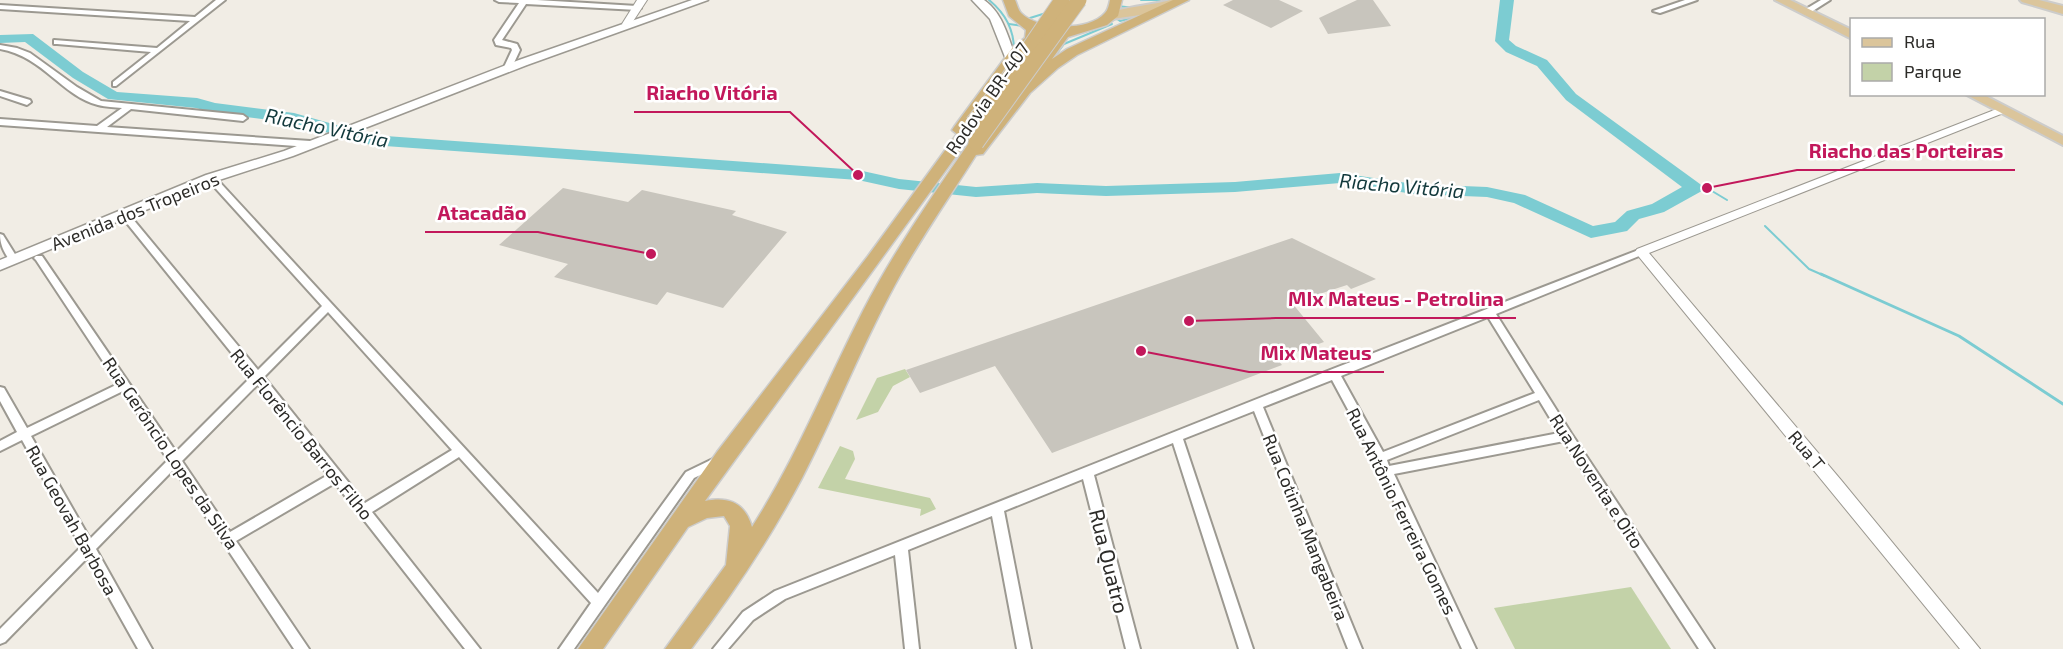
<svg xmlns="http://www.w3.org/2000/svg" width="2063" height="649" viewBox="0 0 2063 649" font-family="'Exo 2',sans-serif">
<rect width="100%" height="100%" fill="#f1ede5"/>
<g fill="#c3d2a8">
<path d="M905,369L910,377L893,386L878,412L856,420L877,378Z"/>
<path d="M840,446L853,451L855,459L845,479L930,498L936,509L920,516L921,509L818,488Z"/>
<path d="M1631,587L1671,649H1515L1494,608Z"/>
</g>
<g fill="none" stroke-linecap="round" stroke-linejoin="round">
<g stroke="#7cccd2" stroke-width="2">
<path d="M989,0C1005,13 1014,29 1014,50"/>
<path d="M1141,0H1160"/>
<path d="M1117,6L1135,8"/>
<path d="M1113,16L1120,21L1136,17"/>
<path d="M1030,18L1046,13"/>
<path d="M1009,24L1023,26"/>
<path d="M1052,60L1064,44L1112,24"/>
<path d="M1694,188L1699,191L1707,188L1727,200"/>
<path d="M1765,226L1809,269L1825,276"/>
</g>
<path stroke="#7cccd2" stroke-width="3" d="M1821,274L1959,336L2063,404"/>
<path fill="#7cccd2" fill-rule="evenodd" d="M1500,0H1514L1509,40L1516,46L1547,60L1576,94L1700,184L1703,188L1700,192L1664,212L1639,219L1627,231L1591,238L1514,203L1487,197L1414,194L1340,183L1235,192L1106,196L1037,193L976,197L899,189L858,180L371,145L293,123L214,113L196,108L108,99L73,78L25,42L0,43V35L33,34L83,72L117,92L197,98L215,103L294,113L372,135L858,170L899,179L976,187L1037,183L1106,186L1235,182L1340,173L1414,184L1487,187L1525,195L1593,226L1615,222L1627,211L1652,204L1682,187L1566,100L1537,66L1506,52L1495,41Z"/>
</g>
<g fill="#c8c5bd">
<path d="M1233,0H1279L1303,11L1271,28L1223,5Z"/>
<path d="M1357,0H1373L1391,26L1328,34L1319,18Z"/>
<path d="M563,188L628,202L642,190L736,211L732,215L787,232L723,308L667,292L657,305L554,277L568,264L499,245Z"/>
<path d="M1292,238L1376,279L1351,289L1347,285L1292,303L1324,342L1277,359L1282,365L1052,453L995,366L920,393L906,370Z"/>
</g>
<g fill="none" stroke-linecap="round" stroke-linejoin="round">
<defs>
<g id="minor">
<path d="M216,0H225L116,86H113V82L151,52L57,44H54V40L157,48L190,21L0,9V5L195,17Z"/>
<path d="M495,0H537L637,6L641,8L637,10L526,4L502,40L517,44L520,50L512,67L508,69L504,67L512,50L511,48L496,45L494,40L519,3L499,2Z"/>
<path d="M1685,0H1697L1660,13L1653,11Z"/>
<path d="M1821,0H1830L1808,14L1801,12Z"/>
<path d="M0,45L17,48L30,53L77,87L101,101L243,115L247,118L243,121L131,109L107,127L310,141L314,144L310,147L0,125V119L97,126L122,108C114,107 106,107 98,105C62,96 44,57 0,49Z"/>
<path d="M0,91L30,100L31,102L27,105L0,96Z"/>
<path d="M211,175L214,176L598,593L686,472L717,457L721,455L725,457L727,460L725,463L694,478L574,649H559L591,603L459,457L372,512L480,649H465L335,483L236,541L309,649H294L174,469L96,549L152,649H138L87,558L5,642L0,644V629L81,547L22,440L0,451V441L17,432L0,401V387L4,388L27,428L118,384L36,260L34,258L36,256H42L176,452L251,377L126,222L124,220L126,218H132L258,370L322,306L208,180L206,178L208,176ZM328,312L452,450L365,503L264,377ZM258,384L328,475L230,532L182,461ZM123,391L168,460L90,539L31,436Z"/>
<path d="M0,234L3,235L18,259L16,261H10C4,252 0,245 0,234Z"/>
<path d="M1641,249L1646,252L1644,254L1496,314L1571,433L1714,649H1699L1564,441L1394,474L1476,649H1462L1374,458L1332,380L1263,407L1362,649H1348L1254,411L1183,439L1253,649H1239L1173,443L1094,475L1140,649H1126L1083,479L1004,511L1031,649H1017L992,516L908,550L919,649H905L895,555L785,599L753,620L728,649H713L743,612L775,591L1330,370ZM1488,317L1535,393L1383,452L1341,376ZM1539,400L1559,433L1389,466L1387,460Z"/>
</g>
<g id="tertiary">
<path d="M637,0H647L630,26H624L622,24Z"/>
<path d="M2002,107L2006,108V112L1649,253L1841,480L1980,649H1960L1635,252L1637,249Z"/>
</g>
<g id="secondary">
<path d="M692,0H708L527,65L293,156L216,181L0,270V260L206,175L284,151L519,60Z"/>
<path d="M972,0H984C1004,14 1008,39 1017,60L1015,62H1007L990,19Z"/>
</g>
<g id="primary">
<path d="M1170,0H1188L1154,13L1112,19L1106,15C1115,8 1155,5 1170,0Z"/>
<path d="M1775,0H1790L1852,30V39Z"/>
<path d="M2020,0H2039L2063,6V14L2022,2Z"/>
<path d="M1965,94H1982L2063,136V145Z"/>
</g>
<path id="trunk" d="M1003,0H1015C1017,4 1018,10 1021,13C1037,30 1089,32 1105,13C1108,10 1109,5 1110,0H1122L1118,16L1107,25L1068,37L1052,59L1067,49L1173,0H1189L1077,55L1058,68L1030,93L983,154L976,155C947,201 915,246 890,294C858,354 833,418 802,478C770,539 732,595 691,649H665L726,565L730,526L724,516L707,518L688,527L603,649H578L717,452L868,256L957,134L952,130L954,127L1013,47L1025,38L1026,30L1009,16ZM1039,31L1057,34L1000,115L980,139L971,140C933,195 894,251 863,311C826,383 796,459 752,527C745,503 729,496 705,501L978,126L980,123L975,119L1023,53L1036,42Z"/>
</defs>
<use href="#minor" stroke="#9c9991" stroke-width="4"/>
<use href="#tertiary" stroke="#9c9991" stroke-width="2"/>
<use href="#secondary" stroke="#9c9991" stroke-width="3"/>
<use href="#primary" stroke="#cccccb" stroke-width="4"/>
<use href="#trunk" stroke="#cccccb" stroke-width="3"/>
<use href="#minor" fill="#fff" fill-rule="evenodd"/>
<use href="#tertiary" fill="#fff" fill-rule="evenodd"/>
<use href="#secondary" fill="#fff" fill-rule="evenodd"/>
<use href="#primary" fill="#dbc59b" fill-rule="evenodd"/>
<use href="#trunk" fill="#cfb27a" fill-rule="evenodd"/>
<defs>
<g id="trunk-bridge">
<path d="M973,123L1008,79L1062,0"/>
<path d="M976,143L1079,0"/>
</g>
</defs>
<use href="#trunk-bridge" stroke="#cccccb" stroke-width="17" stroke-linecap="butt"/>
<use href="#trunk-bridge" stroke="#cfb27a" stroke-width="15"/>
</g>
<g text-anchor="middle" dominant-baseline="central" stroke-width="5" stroke-linejoin="round" paint-order="stroke">
<g font-size="18" fill="#2c2b28" stroke="#fff">
<text transform="translate(987 98) rotate(-55)">Rodovia BR-407</text>
<text transform="translate(135 211) rotate(-22)">Avenida dos Tropeiros</text>
<text transform="translate(302 434) rotate(51)">Rua Florêncio Barros Filho</text>
<text transform="translate(1807 450) rotate(50)">Rua T</text>
<text transform="translate(171 453) rotate(56)">Rua Gerôncio Lopes da Silva</text>
<text transform="translate(1597 481) rotate(57)">Rua Noventa e Oito</text>
<text transform="translate(1402 511) rotate(64)">Rua Antônio Ferreira Gomes</text>
<text transform="translate(72 520) rotate(61)">Rua Geovah Barbosa</text>
<text transform="translate(1306 527) rotate(68)">Rua Cotinha Mangabeira</text>
</g>
<g font-size="20" font-style="italic" fill="#12393c" stroke="#fff">
<text transform="translate(327 127) rotate(12)">Riacho Vitória</text>
<text transform="translate(1402 185) rotate(5)">Riacho Vitória</text>
</g>
<g font-size="21" fill="#2c2b28" stroke="#fff">
<text transform="translate(1110 561) rotate(76)">Rua Quatro</text>
</g>
</g>
<path fill="none" stroke="#c2185b" stroke-width="2" d="M858 175L790 112H634M1707 188L1797 170H2015M651 254L538 232H425M1189 321L1276 318H1516M1141 351L1249 372H1384"/>
<g fill="#c2185b" stroke="#fff" stroke-width="2">
<circle cx="858" cy="175" r="6"/>
<circle cx="1707" cy="188" r="6"/>
<circle cx="651" cy="254" r="6"/>
<circle cx="1189" cy="321" r="6"/>
<circle cx="1141" cy="351" r="6"/>
</g>
<g font-size="20" text-anchor="middle" font-weight="bold" fill="#c2185b" stroke="#fff" stroke-width="5" stroke-linejoin="round" paint-order="stroke">
<text x="712" y="100">Riacho Vitória</text>
<text x="1906" y="158">Riacho das Porteiras</text>
<text x="482" y="220">Atacadão</text>
<text x="1396" y="306">MIx Mateus - Petrolina</text>
<text x="1316" y="360">Mix Mateus</text>
</g>
<rect x="1850" y="18" width="195" height="78" fill="#ffffff" stroke="#abaaa9" stroke-width="1.5"/>
<rect x="1862" y="38" width="30" height="9" fill="#dbc59b" stroke="#abaaa9" stroke-width="1.5"/>
<text x="1904" y="48" font-size="18" fill="#2c2b28">Rua</text>
<rect x="1862" y="63" width="30" height="18" fill="#c3d2a8" stroke="#abaaa9" stroke-width="1.5"/>
<text x="1904" y="78" font-size="18" fill="#2c2b28">Parque</text>
</svg>
